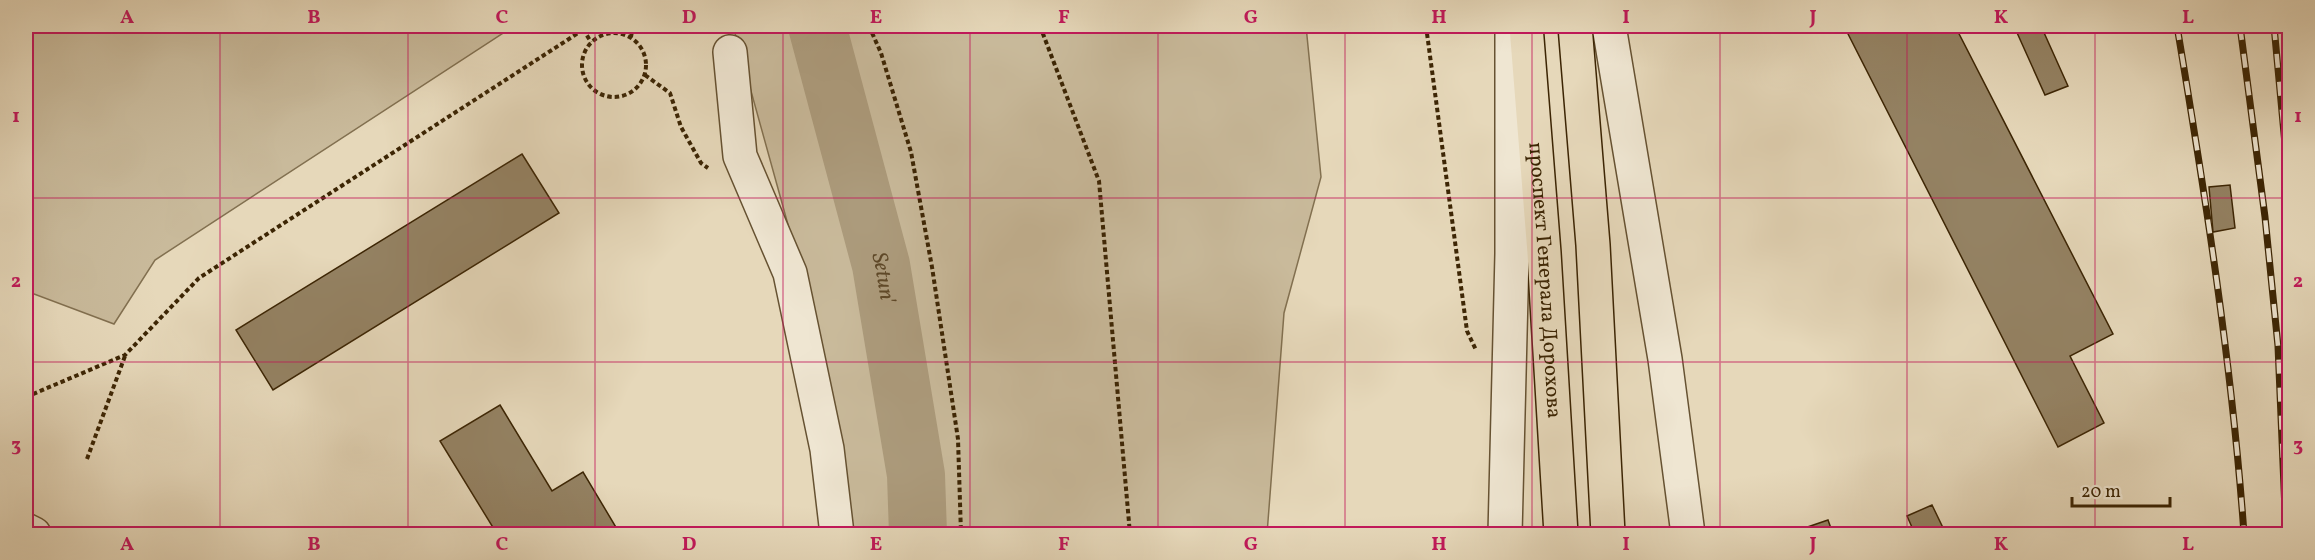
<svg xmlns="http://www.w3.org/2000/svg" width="2315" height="560" viewBox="0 0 2315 560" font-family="Vollkorn,serif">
<rect width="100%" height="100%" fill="#e6d8ba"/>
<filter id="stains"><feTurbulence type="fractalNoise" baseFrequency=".00333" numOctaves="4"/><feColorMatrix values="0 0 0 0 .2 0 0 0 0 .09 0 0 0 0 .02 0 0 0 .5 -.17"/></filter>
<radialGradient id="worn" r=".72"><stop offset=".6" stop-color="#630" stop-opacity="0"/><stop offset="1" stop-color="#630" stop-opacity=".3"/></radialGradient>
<g fill="#c9ba9b" stroke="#827050" stroke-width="1.5">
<path d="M26,26H514L155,260L114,324L26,291Z"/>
<path d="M733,26H1306L1321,177L1284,313L1267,534H820L795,250Z"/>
</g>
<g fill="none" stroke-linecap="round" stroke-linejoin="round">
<path stroke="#ac9b7c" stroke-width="58" id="s1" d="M817,26L881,265L916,475L918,534"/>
</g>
<g fill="#948263" stroke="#3c2504" stroke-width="1.5">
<path d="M1844,26H1955L2113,334L2070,356L2104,423L2058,447Z"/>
<path d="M2014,26H2041L2068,86L2045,95Z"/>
<path d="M522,154L559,213L273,390L236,330Z"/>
<path d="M2230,185L2235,228L2213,232L2209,187Z"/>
<path d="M500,405L552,491L583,472L620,534H497L440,441Z"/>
<path d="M1932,505L1946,534H1915L1907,516Z"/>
<path d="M1828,520L1833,534H1787Z"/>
</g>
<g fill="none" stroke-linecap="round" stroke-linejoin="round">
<defs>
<g id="minor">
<path d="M1609,26L1665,359L1688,534"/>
<path d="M730,52L740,156L790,273L827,449L837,534"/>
<path d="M26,530L34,534"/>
<path d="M1505,534L1512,254V26"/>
</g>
<g id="major">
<path id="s2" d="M1526,26L1544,253L1561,534"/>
<path d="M1575,26L1593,245L1608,534"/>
</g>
</defs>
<use href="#minor" stroke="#665232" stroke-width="36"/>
<use href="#major" stroke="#3c2504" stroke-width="36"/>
<g stroke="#3c2504" stroke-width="4" stroke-dasharray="4.5 3" stroke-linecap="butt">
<path d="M869,26L881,53L911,152L932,267L958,439L961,534"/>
<path d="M1040,26L1099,181L1130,534"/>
<path d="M1426,26L1467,331L1476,350"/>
<path d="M583,29L591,42"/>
<circle cx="614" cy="65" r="32"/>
<path d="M631,37L633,26"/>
<path d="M645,75L670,93L681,127L701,163L708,168"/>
<path d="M26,397L125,355L199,278L589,26"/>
<path d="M87,459L125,356"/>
</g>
<use href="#minor" stroke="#efe6d2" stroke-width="33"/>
<use href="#major" stroke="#e6d8ba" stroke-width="33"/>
<defs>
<g id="rail">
<path d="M2177,26C2205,194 2232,364 2244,534"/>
<path d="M2240,26L2265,217L2278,346L2286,534"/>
<path d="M2274,26L2290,198"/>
</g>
</defs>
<use href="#rail" stroke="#3c2504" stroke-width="7"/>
<use href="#rail" stroke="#efe6d2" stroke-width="4.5" stroke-dasharray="14" stroke-linecap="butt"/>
</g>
<path fill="none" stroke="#c2185b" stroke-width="1.5" stroke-opacity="0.55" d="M220,26V534M408,26V534M595,26V534M783,26V534M970,26V534M1158,26V534M1345,26V534M1532,26V534M1720,26V534M1907,26V534M2095,26V534M26,198H2290M26,362H2290"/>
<g text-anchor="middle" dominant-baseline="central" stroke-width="5" stroke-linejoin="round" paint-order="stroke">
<g font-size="21" fill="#3c2504" stroke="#efe6d2">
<text stroke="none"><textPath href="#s2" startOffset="255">проспект Генерала Дорохова</textPath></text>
</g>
<g font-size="22" font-style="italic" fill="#5e4828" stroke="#efe6d2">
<text stroke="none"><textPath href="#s1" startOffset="260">Setun'</textPath></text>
</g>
</g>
<rect width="2315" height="560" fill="none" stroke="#e6d8ba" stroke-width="66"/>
<path d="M2072 497v9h98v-9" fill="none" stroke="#3c2504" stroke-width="3"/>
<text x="2081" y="497" font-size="18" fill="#3c2504" stroke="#efe6d2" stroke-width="4.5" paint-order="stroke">20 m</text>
<rect x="33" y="33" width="2249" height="494" fill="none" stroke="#c2185b" stroke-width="2"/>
<g font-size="20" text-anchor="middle" font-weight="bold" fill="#c2185b">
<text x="127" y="23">A</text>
<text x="314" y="23">B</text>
<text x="502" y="23">C</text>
<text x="689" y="23">D</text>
<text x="876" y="23">E</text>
<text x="1064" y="23">F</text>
<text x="1251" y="23">G</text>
<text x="1439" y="23">H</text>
<text x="1626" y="23">I</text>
<text x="1813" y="23">J</text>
<text x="2001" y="23">K</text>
<text x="2188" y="23">L</text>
<text x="16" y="122">1</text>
<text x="2298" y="122">1</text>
<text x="16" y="287">2</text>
<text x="2298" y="287">2</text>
<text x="16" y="451">3</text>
<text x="2298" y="451">3</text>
<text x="127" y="550">A</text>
<text x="314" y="550">B</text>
<text x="502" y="550">C</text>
<text x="689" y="550">D</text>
<text x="876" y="550">E</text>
<text x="1064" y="550">F</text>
<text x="1251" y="550">G</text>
<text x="1439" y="550">H</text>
<text x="1626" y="550">I</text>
<text x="1813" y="550">J</text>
<text x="2001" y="550">K</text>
<text x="2188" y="550">L</text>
</g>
<rect width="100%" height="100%" filter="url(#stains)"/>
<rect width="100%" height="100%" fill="url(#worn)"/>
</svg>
